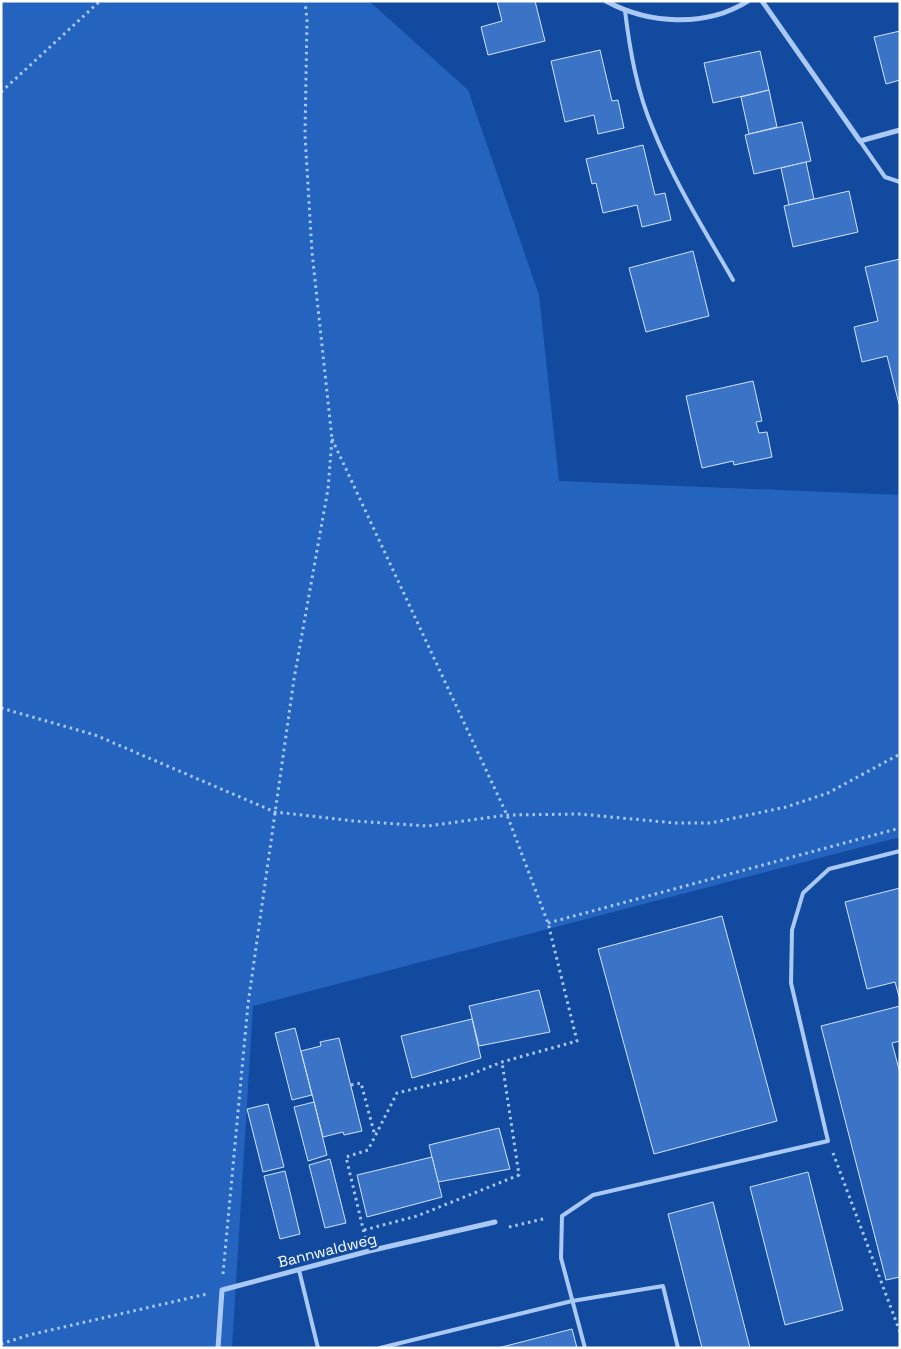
<svg xmlns="http://www.w3.org/2000/svg" width="901" height="1349" viewBox="0 0 901 1349" font-family="'Space Grotesk',sans-serif">
<rect width="100%" height="100%" fill="#124aa0"/>
<path fill="#2464be" d="M1,1H369L468,90L539,295L559,481L900,495V837L253,1006L232,1348H1Z"/>
<g fill="#3b73c7" stroke="#d2e4fe">
<path d="M497,1H535L545,41L488,55L481,27L502,21Z"/>
<path d="M900,31V80L886,84L874,37Z"/>
<path d="M600,50L612,101L618,100L624,128L598,134L594,115L565,122L551,61Z"/>
<path d="M760,51L769,90L713,103L704,63Z"/>
<path d="M769,90L777,127L749,134L741,97Z"/>
<path d="M802,122L811,161L754,174L745,135Z"/>
<path d="M643,145L655,195L665,193L671,220L642,227L637,205L603,213L596,183L592,184L586,159Z"/>
<path d="M806,162L814,199L789,205L781,168Z"/>
<path d="M849,191L858,232L793,247L784,206Z"/>
<path d="M693,251L709,316L646,332L629,268Z"/>
<path d="M900,259V408L887,356L862,362L854,327L878,321L865,267Z"/>
<path d="M753,381L762,421L756,422L759,433L767,432L772,457L734,465L733,461L702,468L686,396Z"/>
<path d="M900,888V1000L895,982L867,989L845,902Z"/>
<path d="M722,916L777,1121L654,1154L598,949Z"/>
<path d="M539,990L550,1032L479,1046L469,1006Z"/>
<path d="M900,1006V1041L892,1043L900,1073V1277L886,1280L821,1026Z"/>
<path d="M472,1019L481,1058L412,1078L401,1036Z"/>
<path d="M295,1028L312,1095L292,1100L275,1033Z"/>
<path d="M339,1038L362,1131L344,1135L343,1132L323,1137L301,1051L321,1046L320,1042Z"/>
<path d="M314,1102L327,1155L308,1161L294,1107Z"/>
<path d="M268,1104L284,1167L263,1172L247,1109Z"/>
<path d="M499,1128L510,1169L438,1182L429,1145Z"/>
<path d="M432,1157L442,1197L367,1217L357,1175Z"/>
<path d="M330,1159L346,1223L325,1228L309,1165Z"/>
<path d="M285,1171L300,1234L280,1239L264,1176Z"/>
<path d="M808,1172L843,1310L785,1325L750,1187Z"/>
<path d="M713,1202L750,1348H702L668,1214Z"/>
<path d="M572,1329L577,1348H498Z"/>
</g>
<g fill="none" stroke-linecap="round" stroke-linejoin="round">
<g stroke="#aac9f5" stroke-width="3" stroke-dasharray="2.5 4" stroke-linecap="butt">
<path d="M1,92L100,1"/>
<path d="M332,439L507,815L548,923L577,1041L502,1062L464,1077L397,1093L368,1150L346,1157L365,1237"/>
<path d="M1,708L95,735L275,812L354,821L428,826L507,815L579,814L675,823H711L786,807L828,793L900,754"/>
<path d="M548,923L900,828"/>
<path d="M351,1085L361,1083L375,1136"/>
<path d="M833,1153L900,1332"/>
<path d="M509,1227L547,1218"/>
<path d="M364,1230L417,1216L519,1175L502,1062"/>
<path d="M223,1274L248,1004L294,679L328,489L332,439L312,252L305,135L307,20L305,1"/>
<path d="M1,1344L29,1335L207,1294"/>
</g>
<g stroke="#aac9f5" stroke-width="4">
<path d="M625,11C630,51 637,92 653,129C674,182 705,231 733,280"/>
<path d="M860,141L885,177L900,182"/>
<path d="M299,1270L318,1348"/>
<path d="M380,1348L572,1301L663,1286L678,1348"/>
<path d="M585,1348L561,1258L562,1216L593,1195L828,1141L791,983L792,930L803,893L829,869L900,851"/>
</g>
<g stroke="#aac9f5" stroke-width="5">
<path d="M606,1C648,24 706,28 748,1"/>
<path d="M762,1L860,141L900,130"/>
<path d="M218,1348L222,1290L369,1251L495,1222"/>
</g>
</g>
<g text-anchor="middle" dominant-baseline="central" stroke-width="5" stroke-linejoin="round" paint-order="stroke">
<g font-size="15" fill="#fff" stroke="#124aa0">
<text transform="translate(327 1250) rotate(-14)">Bannwaldweg</text>
</g>
</g>
<rect width="901" height="1349" fill="none" stroke="#ffffff" stroke-width="5"/>
</svg>
